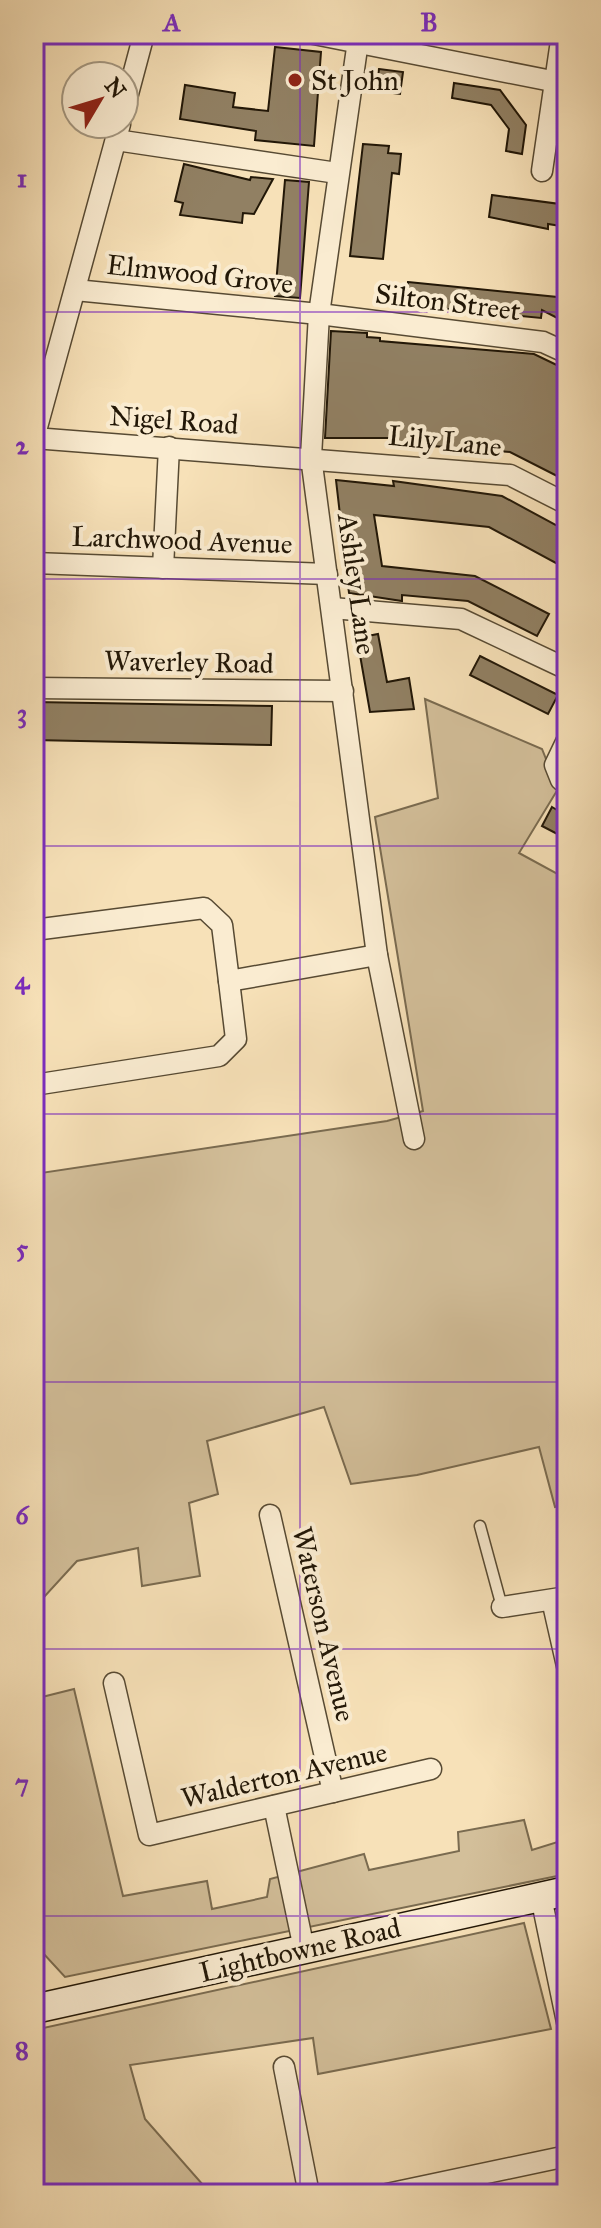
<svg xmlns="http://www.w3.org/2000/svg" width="601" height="2228" viewBox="0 0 601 2228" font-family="'IM FELL Great Primer',serif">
<rect width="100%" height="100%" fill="#f7e1b8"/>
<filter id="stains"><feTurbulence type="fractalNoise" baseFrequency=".0025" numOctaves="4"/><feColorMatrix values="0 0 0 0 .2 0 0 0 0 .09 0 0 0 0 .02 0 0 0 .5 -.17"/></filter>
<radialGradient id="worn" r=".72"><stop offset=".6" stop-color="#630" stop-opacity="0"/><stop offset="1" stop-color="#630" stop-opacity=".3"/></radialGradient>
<g fill="#d3bf9a" stroke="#7a6b50" stroke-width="2">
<path d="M425,699L542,749L558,789L519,853L567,879V1224L563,1225L567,1241V1504L555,1507L539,1447L417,1475L351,1484L324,1407L207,1441L218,1494L189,1503L200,1576L142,1586L138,1548L77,1561L34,1608V1174L387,1121L423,1111L375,817L438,798Z"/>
<path d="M34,1681L38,1698L74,1689L123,1896L207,1881L212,1909L267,1897L270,1879L364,1854L369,1870L459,1851L458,1832L524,1820L532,1850L567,1839V1874L65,1977L42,1952L34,1918Z"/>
<path d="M524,1923L551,2029L318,2074L313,2038L130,2065L145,2119L211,2194H42L34,2160V2030Z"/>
</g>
<g fill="#918063" stroke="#221707" stroke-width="2">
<path d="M275,47L321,52L314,146L255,140L256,131L180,119L185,85L235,93L233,107L268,111Z"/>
<path d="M379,69L403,72L400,94L376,91Z"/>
<path d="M454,83L500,90L526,125L522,154L506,151L509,129L491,105L452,98Z"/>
<path d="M363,144L389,146L388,153L401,154L399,174L392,173L383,259L350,256Z"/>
<path d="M184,164L250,180L251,177L273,179L254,214L243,213L242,223L180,215L183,203L175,201Z"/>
<path d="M285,180L309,182L300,298L275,296Z"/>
<path d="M492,195L567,205V227L548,224V229L489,217Z"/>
<path d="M408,282L567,298V323L542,310L541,318L406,305Z"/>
<path d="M331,331L367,333V337L380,338V341L534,354L567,370V481L510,452L393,443V438H325Z"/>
<path d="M336,480L394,486L393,481L502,496L567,531V569L489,527L374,515L382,566L475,576L549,614L537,636L468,601L402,595V601L349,593Z"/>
<path d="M378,634L387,682L409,678L414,709L370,712L357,638Z"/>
<path d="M480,656L558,695L548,714L470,675Z"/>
<path d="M34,702L272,706L271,745L34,740Z"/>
<path d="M552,807L567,816V839L542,826Z"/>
</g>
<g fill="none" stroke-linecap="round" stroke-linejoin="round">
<defs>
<path id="service" d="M480,1526L502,1607"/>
<g id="minor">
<path d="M314,34L567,84"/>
<path d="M359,34L319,314L311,457L377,955L414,1139"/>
<path d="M124,109L144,34"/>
<path d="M116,140L337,173"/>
<path d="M542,171L562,34"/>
<path d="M75,290L319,314L543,342L567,353"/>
<path d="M34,438L510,475L567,504"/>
<path d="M34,438L120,124"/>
<path d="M34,563L327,574"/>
<path d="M163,568L169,447"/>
<path d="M332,608L461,619L567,669"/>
<path d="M34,688L343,691"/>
<path d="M567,740L555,765L561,780L567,784"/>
<path d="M34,930L204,908L222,925L229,981L377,955"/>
<path d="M34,1085L219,1056L236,1039L229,981"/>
<path d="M270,1515L333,1792"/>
<path d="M552,1600L567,1666"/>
<path d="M502,1607L567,1597"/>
<path d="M114,1683L149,1835L431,1769"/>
<path d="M274,1806L304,1949"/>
<path d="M541,1897L567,2022"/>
<path d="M284,2067L309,2194"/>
<path d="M387,2194L567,2156"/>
</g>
<path id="secondary" d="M34,2009L567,1891"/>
</defs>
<use href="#service" stroke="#574a33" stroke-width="13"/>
<use href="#minor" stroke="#574a33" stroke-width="23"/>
<use href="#secondary" stroke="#221707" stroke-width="31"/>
<use href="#service" stroke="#faecd1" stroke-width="10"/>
<use href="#minor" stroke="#faecd1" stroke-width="20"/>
<use href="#secondary" stroke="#faecd1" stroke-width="28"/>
</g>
<path fill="none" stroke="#7b2cbf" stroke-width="2" stroke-opacity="0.55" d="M300,34V2194M34,312H567M34,579H567M34,846H567M34,1114H567M34,1382H567M34,1649H567M34,1916H567"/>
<circle fill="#8f2418" stroke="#faecd1" stroke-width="3" cx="295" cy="80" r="8"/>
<g text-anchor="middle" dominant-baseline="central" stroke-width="8" stroke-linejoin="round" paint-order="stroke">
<g font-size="28" fill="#221707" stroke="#faecd1" text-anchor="start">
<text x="311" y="80">St John</text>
</g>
<g font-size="28" fill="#221707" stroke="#faecd1">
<text transform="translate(200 274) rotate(6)">Elmwood Grove</text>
<text transform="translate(448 302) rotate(7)">Silton Street</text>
<text transform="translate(174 420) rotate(4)">Nigel Road</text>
<text transform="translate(445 441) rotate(6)">Lily Lane</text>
<text transform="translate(182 540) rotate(2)">Larchwood Avenue</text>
<text transform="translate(357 584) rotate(82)">Ashley Lane</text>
<text transform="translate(189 662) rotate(1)">Waverley Road</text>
<text transform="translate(324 1624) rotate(77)">Waterson Avenue</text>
<text transform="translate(284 1775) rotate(-13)">Walderton Avenue</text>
<text transform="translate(300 1950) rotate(-13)">Lightbowne Road</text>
</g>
</g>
<rect width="601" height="2228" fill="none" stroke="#f7e1b8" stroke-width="88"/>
<g transform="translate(100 100) rotate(52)"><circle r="38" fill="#faecd1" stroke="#a49780" stroke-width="2"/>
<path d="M0-6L14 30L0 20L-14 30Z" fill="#8f2418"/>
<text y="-12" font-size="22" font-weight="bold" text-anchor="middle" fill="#221707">N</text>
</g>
<rect x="44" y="44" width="513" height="2140" fill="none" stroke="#7b2cbf" stroke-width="3"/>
<g font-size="26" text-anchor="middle" font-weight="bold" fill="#7b2cbf">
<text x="172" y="31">A</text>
<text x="429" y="31">B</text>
<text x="22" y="187">1</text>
<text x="22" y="454">2</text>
<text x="22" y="722">3</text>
<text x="22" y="989">4</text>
<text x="22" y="1257">5</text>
<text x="22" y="1524">6</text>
<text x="22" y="1792">7</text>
<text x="22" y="2059">8</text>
</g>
<rect width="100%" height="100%" filter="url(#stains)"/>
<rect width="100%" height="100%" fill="url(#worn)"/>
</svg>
